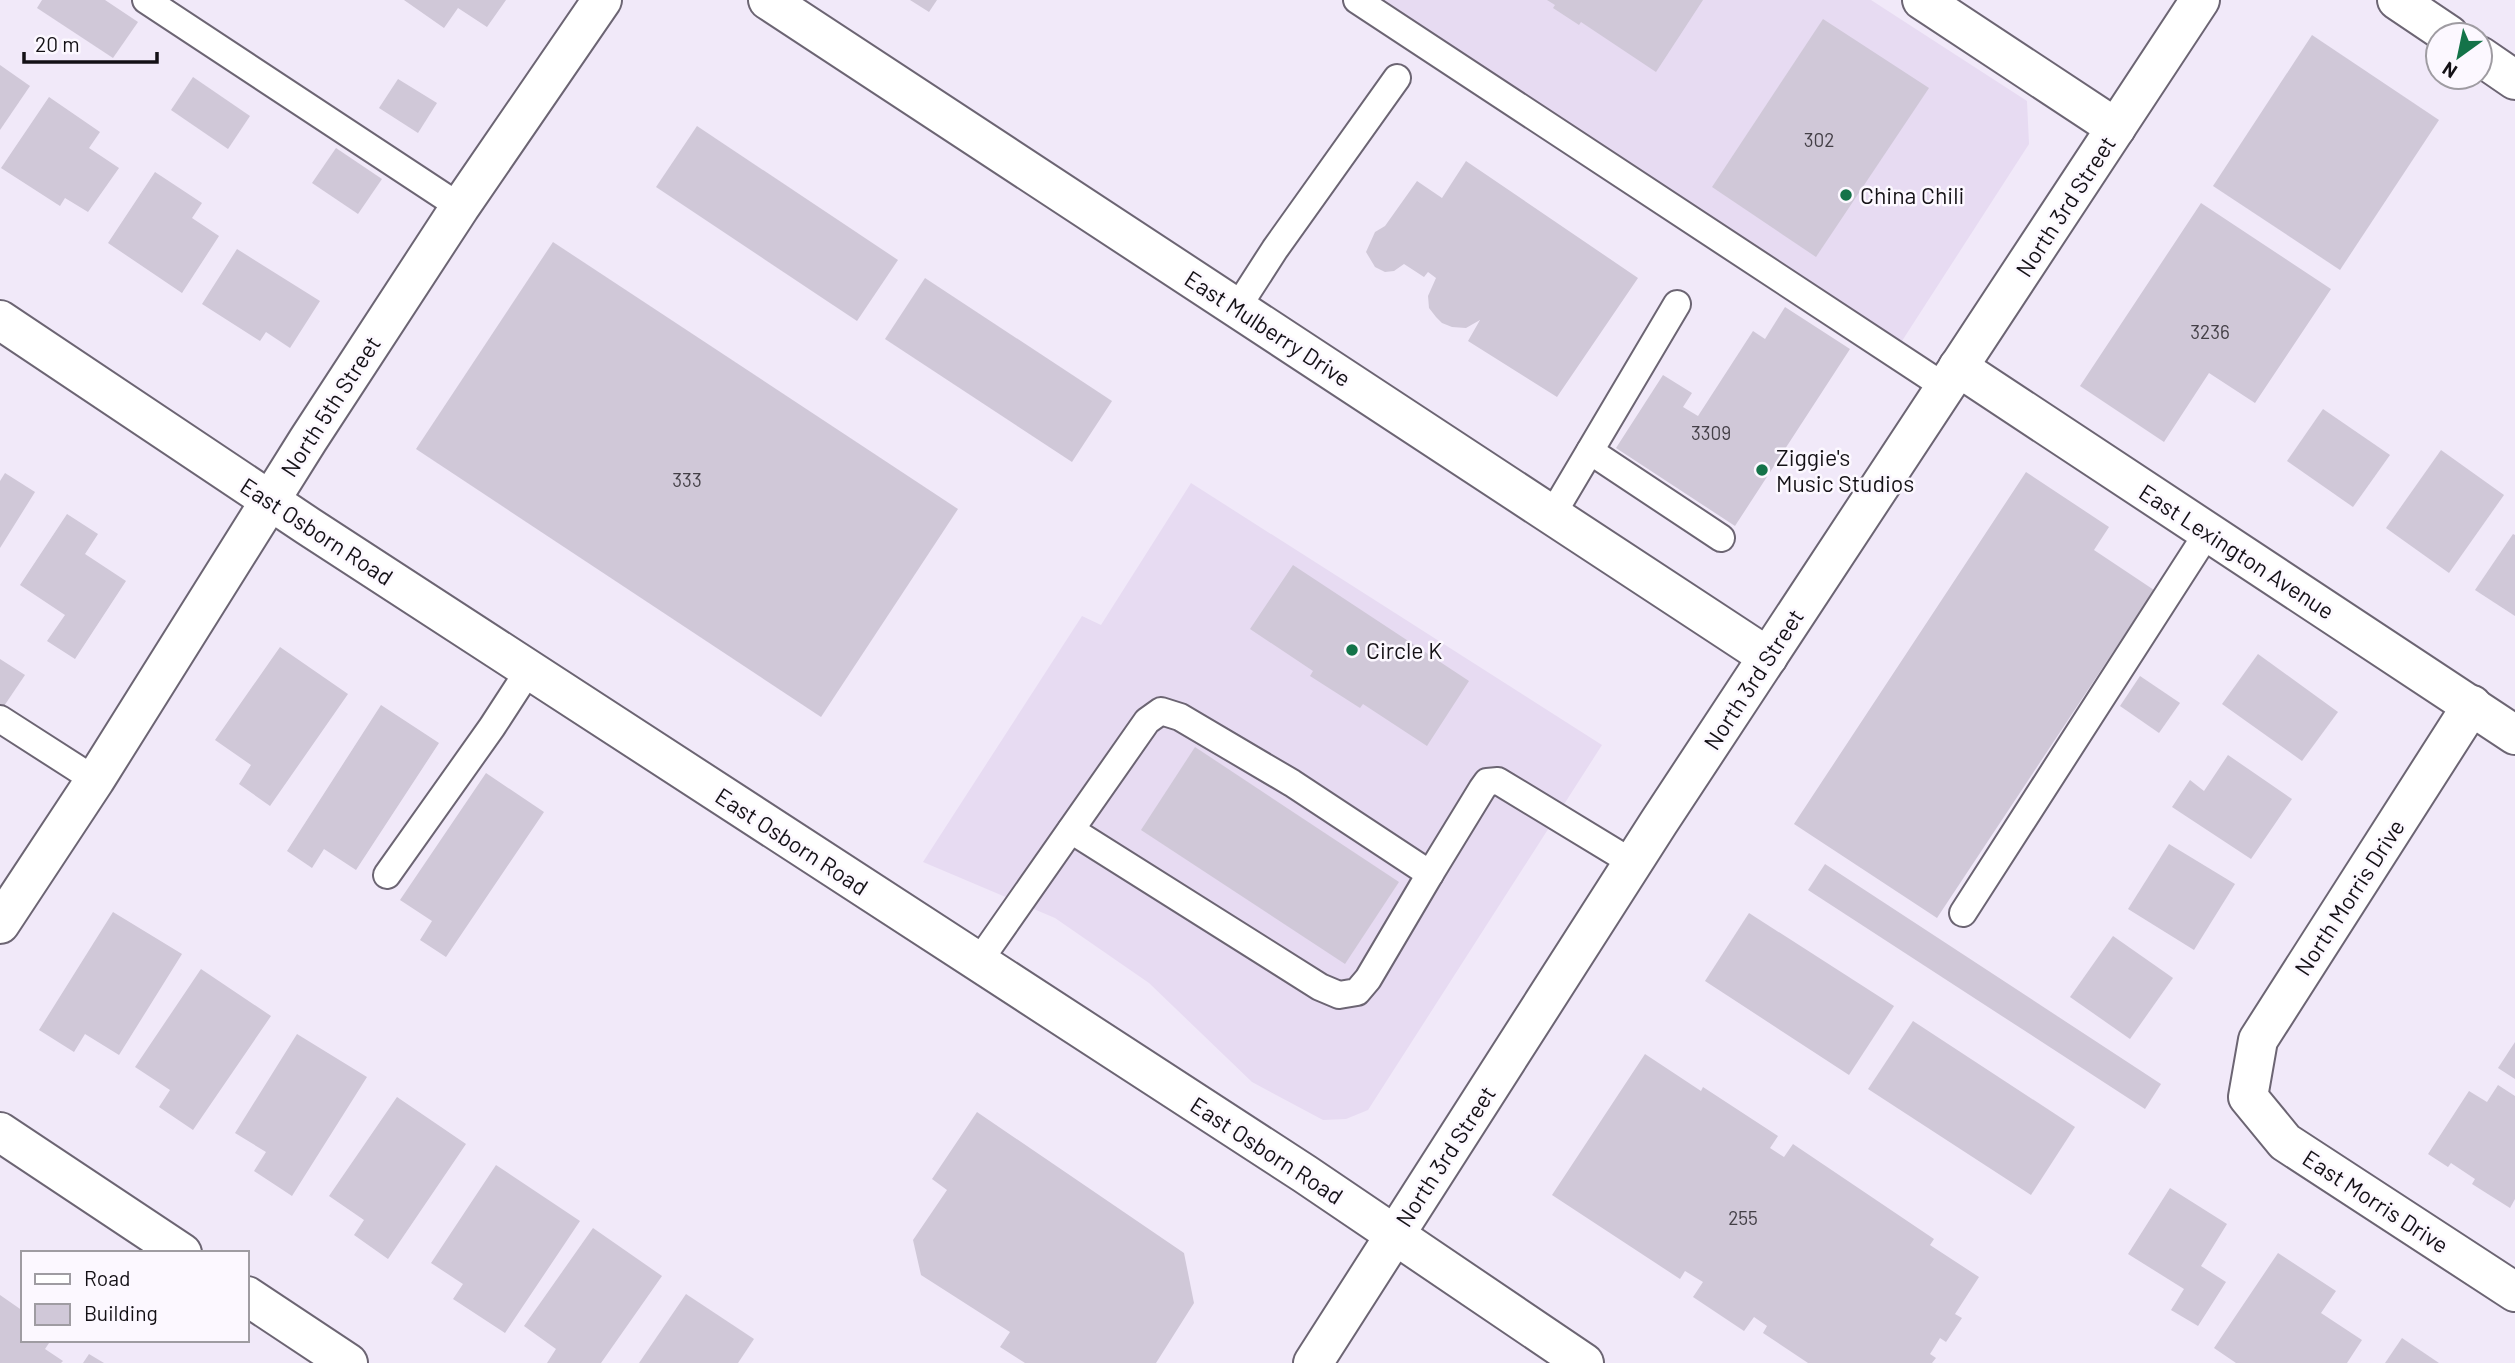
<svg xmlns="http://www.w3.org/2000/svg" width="2515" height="1363" viewBox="0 0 2515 1363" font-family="Barlow,sans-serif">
<rect width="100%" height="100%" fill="#f1e9f9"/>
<g fill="#e7dbf2">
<path d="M1363,0H1871L2027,101L2029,144L1891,358Z"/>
<path d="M1191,483L1602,745L1368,1110L1346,1119L1323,1120L1252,1082L1149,983L1055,918L923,862L1082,616L1101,625Z"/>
</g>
<g fill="#d0c8d8">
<path d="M42,0H105L138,22L113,58L37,8Z"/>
<path d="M404,0H506L487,27L458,8L444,28Z"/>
<path d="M910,0H937L929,12Z"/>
<path d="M1547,0H1703L1656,72L1581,22L1579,25L1553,8L1555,5Z"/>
<path d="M1823,19L1929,88L1816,257L1712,187Z"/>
<path d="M2312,35L2439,120L2340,270L2213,186Z"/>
<path d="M0,65L30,86L0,130Z"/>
<path d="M193,77L250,116L228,149L171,110Z"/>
<path d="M398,79L437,103L418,133L379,108Z"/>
<path d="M49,97L100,132L89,148L119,168L88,212L65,198L60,206L1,168Z"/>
<path d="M697,126L898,260L857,321L656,187Z"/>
<path d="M336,148L382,179L358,214L312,183Z"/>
<path d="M1466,161L1638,278L1557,397L1468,341L1480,320L1466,328L1452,327L1442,323L1436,317L1429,308L1428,296L1436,278L1428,272L1424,277L1404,264L1394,271L1385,272L1375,267L1366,252L1375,232L1385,226L1417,181L1442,198Z"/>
<path d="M155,172L202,203L192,218L219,236L182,293L108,243Z"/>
<path d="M2201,203L2331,289L2255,403L2209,373L2164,442L2080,386Z"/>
<path d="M553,242L958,509L821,717L416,449Z"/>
<path d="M237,249L320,301L290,348L266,332L260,341L202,304Z"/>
<path d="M925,278L1112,401L1072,462L885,339Z"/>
<path d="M1785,307L1850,349L1735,526L1616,448L1663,375L1692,393L1683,407L1698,416L1753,331L1765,339Z"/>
<path d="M2323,409L2390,455L2353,507L2287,461Z"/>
<path d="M2441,450L2504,495L2449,573L2386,528Z"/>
<path d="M2026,472L2109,527L2094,550L2154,590L1937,918L1794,824Z"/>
<path d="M5,473L35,492L0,548V481Z"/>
<path d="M67,514L98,534L85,554L126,581L75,659L47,641L65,615L20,585Z"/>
<path d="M2513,534L2515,535V616L2475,590Z"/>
<path d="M1293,565L1469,681L1427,746L1363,704L1360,708L1310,676L1313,671L1250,629Z"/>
<path d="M280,647L348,694L270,806L239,784L251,765L215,740Z"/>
<path d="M2258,654L2338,712L2302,761L2222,704Z"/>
<path d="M0,659L25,675L2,709L0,708Z"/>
<path d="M2140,676L2180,703L2159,733L2120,706Z"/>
<path d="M381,705L439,743L356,870L324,849L312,868L287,851Z"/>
<path d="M1195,747L1399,882L1345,964L1141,830Z"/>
<path d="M2228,755L2292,799L2251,859L2172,807L2190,780L2204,791Z"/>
<path d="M486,773L544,812L446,957L420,940L432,921L400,900Z"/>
<path d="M2169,844L2235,884L2194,950L2128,909Z"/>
<path d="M1825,864L2161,1084L2145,1109L1808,890Z"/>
<path d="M113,912L182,954L119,1055L85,1034L74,1052L39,1030Z"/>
<path d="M1749,913L1894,1006L1849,1075L1705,981Z"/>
<path d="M2113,936L2173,978L2130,1039L2070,997Z"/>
<path d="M201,969L271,1016L193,1130L159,1107L170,1090L135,1067Z"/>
<path d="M1913,1021L2075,1127L2031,1195L1868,1089Z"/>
<path d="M297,1034L367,1077L292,1196L254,1171L266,1152L235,1133Z"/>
<path d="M2515,1042V1079L2498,1068Z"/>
<path d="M1645,1054L1701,1091L1703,1087L1778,1136L1770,1148L1784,1157L1793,1144L1934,1239L1930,1245L1979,1277L1955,1314L1962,1318L1946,1342L1940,1338L1930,1354L1936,1358L1932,1363H1808L1763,1333L1767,1326L1754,1317L1744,1331L1693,1297L1703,1282L1685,1271L1680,1279L1552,1195Z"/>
<path d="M2498,1085L2515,1096V1199L2510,1208L2472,1184L2475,1179L2451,1163L2448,1167L2428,1154L2469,1091L2487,1102Z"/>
<path d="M397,1097L466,1144L388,1259L354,1235L364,1220L329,1196Z"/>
<path d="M977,1112L1184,1253L1194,1303L1156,1363H1025L1000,1347L1010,1332L921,1275L913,1240L947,1190L932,1179Z"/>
<path d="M496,1165L580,1221L505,1333L453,1299L463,1284L431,1263Z"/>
<path d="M2170,1188L2227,1224L2201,1266L2226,1282L2198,1326L2171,1310L2184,1289L2128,1254Z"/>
<path d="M593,1228L662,1276L601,1363H547L556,1349L524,1326Z"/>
<path d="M2278,1253L2336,1291L2321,1313L2362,1340L2347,1363H2236L2214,1348Z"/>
<path d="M686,1294L754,1339L738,1363H639Z"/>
<path d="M0,1295L23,1311V1340H51L45,1349L63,1361L61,1363H0Z"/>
<path d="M2402,1338L2439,1363H2385Z"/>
<path d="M89,1354L104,1363H83Z"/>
</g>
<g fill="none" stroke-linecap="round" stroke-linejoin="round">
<defs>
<g id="service">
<path d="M146,0L460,207"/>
<path d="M1357,0L1945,387"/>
<path d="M1237,308L1275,249L1397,78"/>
<path d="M1590,451L1721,538"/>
<path d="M1552,515L1677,304"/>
<path d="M0,719L95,780"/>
<path d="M1071,830L1320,987L1339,995L1357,992L1368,979L1430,874"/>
<path d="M387,875L492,727L529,670"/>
<path d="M1963,913L2208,532"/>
<path d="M979,961L1147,721L1161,711L1180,717L1292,783L1430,874L1482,789L1487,782L1498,781L1633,863"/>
</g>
<g id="minor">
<path d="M768,0L1768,657"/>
<path d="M1922,0L2116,128"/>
<path d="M2397,0L2449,35"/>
<path d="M2480,56L2515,80"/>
<path d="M1958,367L2515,735"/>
<path d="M2472,705L2258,1040L2248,1097L2285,1142L2515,1292"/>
<path d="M0,924L95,780L308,440L460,207L602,0"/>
<path d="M0,1132L182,1253"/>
<path d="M247,1296L348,1363"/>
</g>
<path id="tertiary" d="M1313,1363L1659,822L2200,0"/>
<path id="secondary" d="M0,320L308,526L1305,1174L1584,1363"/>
</defs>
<use href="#service" stroke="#6c6573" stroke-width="30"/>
<use href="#minor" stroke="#6c6573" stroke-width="42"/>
<use href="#tertiary" stroke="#6c6573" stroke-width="42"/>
<use href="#secondary" stroke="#6c6573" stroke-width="42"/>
<use href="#service" stroke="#fff" stroke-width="26"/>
<use href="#minor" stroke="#fff" stroke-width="38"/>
<use href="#tertiary" stroke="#fff" stroke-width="38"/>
<use href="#secondary" stroke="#fff" stroke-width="38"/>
</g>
<g fill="#147349" stroke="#fcf8ff" stroke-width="2.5">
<circle cx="1846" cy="195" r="7"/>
<circle cx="1762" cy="470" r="7"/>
<circle cx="1352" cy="650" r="7"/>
</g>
<g text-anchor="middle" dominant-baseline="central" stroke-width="5" stroke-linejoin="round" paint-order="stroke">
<g font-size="19" fill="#433f46">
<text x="1819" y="139">302</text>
<text x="2210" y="331">3236</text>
<text x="1711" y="432">3309</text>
<text x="687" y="479">333</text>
<text x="1743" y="1217">255</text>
</g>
<g font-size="23" fill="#141116" stroke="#fcf8ff" text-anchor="start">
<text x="1860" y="195">China Chili</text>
<text x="1776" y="457">Ziggie's<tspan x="1776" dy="26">Music Studios</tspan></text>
<text x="1366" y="650">Circle K</text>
</g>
<g font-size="23" fill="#141116" stroke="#fcf8ff">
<text transform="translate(2065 206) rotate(-57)">North 3rd Street</text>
<text transform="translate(1268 328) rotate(33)">East Mulberry Drive</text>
<text transform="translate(330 406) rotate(-57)">North 5th Street</text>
<text transform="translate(317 531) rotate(33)">East Osborn Road</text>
<text transform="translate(2237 551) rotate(33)">East Lexington Avenue</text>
<text transform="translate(1753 679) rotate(-57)">North 3rd Street</text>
<text transform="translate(792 841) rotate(33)">East Osborn Road</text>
<text transform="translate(2349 897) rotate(-57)">North Morris Drive</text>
<text transform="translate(1267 1150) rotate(33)">East Osborn Road</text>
<text transform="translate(1445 1156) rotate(-57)">North 3rd Street</text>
<text transform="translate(2376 1201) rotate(33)">East Morris Drive</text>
</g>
</g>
<rect x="21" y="1251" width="228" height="91" fill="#fcf8ff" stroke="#9f9ca2" stroke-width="2"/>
<rect x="35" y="1274" width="35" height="10" fill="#ffffff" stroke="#9f9ca2" stroke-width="2"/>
<text x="84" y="1286" font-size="21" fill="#141116">Road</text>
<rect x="35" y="1304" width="35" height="21" fill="#d0c8d8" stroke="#9f9ca2" stroke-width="2"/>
<text x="84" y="1321" font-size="21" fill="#141116">Building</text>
<g transform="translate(2459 56) rotate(213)"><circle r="33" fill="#fcf8ff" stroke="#9f9ca2" stroke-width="2"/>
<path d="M0-5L12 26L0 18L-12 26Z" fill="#147349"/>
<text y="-10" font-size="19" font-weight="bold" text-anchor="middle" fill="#141116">N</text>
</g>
<path d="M24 52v10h133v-10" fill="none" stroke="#141116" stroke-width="3.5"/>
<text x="35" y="52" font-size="21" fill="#141116" stroke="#fcf8ff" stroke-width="5" paint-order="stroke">20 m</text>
</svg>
